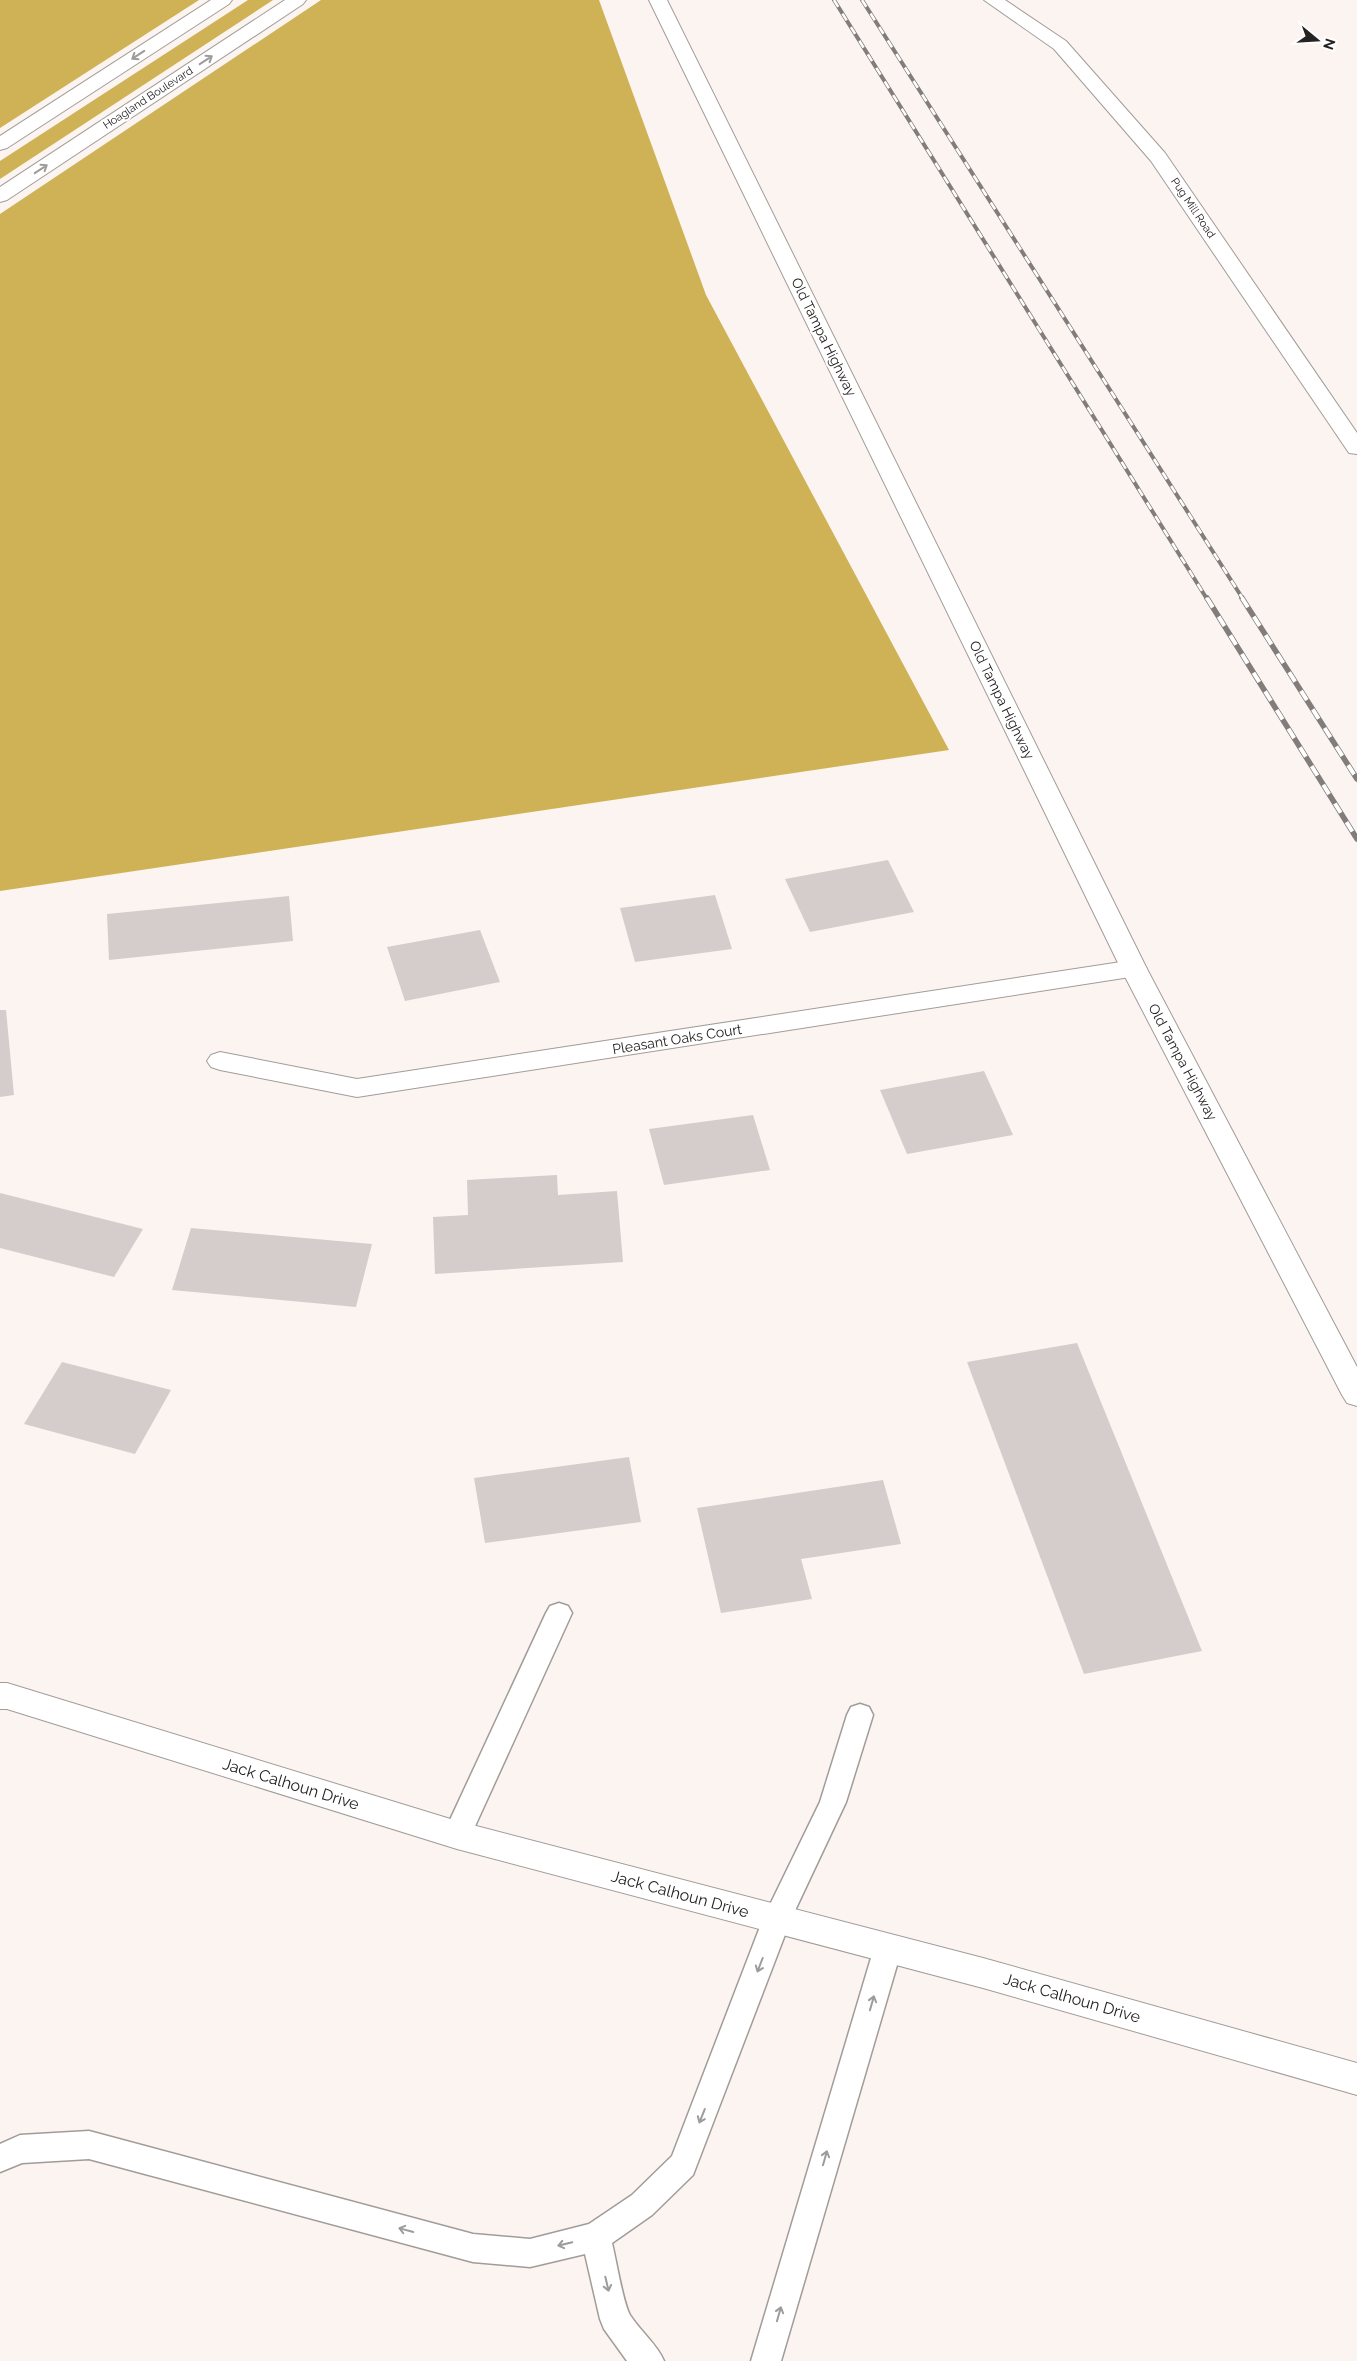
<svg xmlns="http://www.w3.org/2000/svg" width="1357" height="2361" viewBox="0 0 1357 2361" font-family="Raleway,sans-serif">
<rect width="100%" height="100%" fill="#fbf4f0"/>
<g fill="#cfb255">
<path d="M0,0H199L0,128Z"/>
<path d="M248,0H273L0,179V161Z"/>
<path d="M321,0H599L706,295L949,750L0,891V214Z"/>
</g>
<g fill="#d5cdcc">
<path d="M888,860L914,912L810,932L785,879Z"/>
<path d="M715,895L732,949L635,962L620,908Z"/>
<path d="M289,896L293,941L109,960L107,914Z"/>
<path d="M480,930L500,982L405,1001L387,947Z"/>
<path d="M0,1010H6L14,1095L0,1097Z"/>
<path d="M984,1071L1013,1135L907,1154L880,1090Z"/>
<path d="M753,1115L770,1170L664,1185L649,1129Z"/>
<path d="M557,1175L558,1195L617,1191L623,1262L435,1274L433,1217L468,1215L467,1180Z"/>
<path d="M0,1193L143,1229L114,1277L0,1248Z"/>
<path d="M191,1228L372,1244L356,1307L172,1290Z"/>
<path d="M1077,1343L1202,1651L1084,1674L967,1362Z"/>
<path d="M62,1362L171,1390L135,1454L24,1424Z"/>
<path d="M629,1457L641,1522L485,1543L474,1478Z"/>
<path d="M883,1480L901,1544L801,1559L812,1599L721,1613L697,1508Z"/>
</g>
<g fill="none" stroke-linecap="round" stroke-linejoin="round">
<defs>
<g id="lane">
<path d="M559,1603L568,1606L572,1613L471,1835L467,1843L457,1847L447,1843L443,1835L546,1613L550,1606Z"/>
<path d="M860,1704L869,1707L873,1715L846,1802L791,1919L693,2175L652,2215L612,2243C616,2259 623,2303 630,2315C640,2331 657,2344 664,2361H627L604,2329L600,2319L585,2254L530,2267L473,2262L89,2159L22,2163L0,2172V2144L20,2135L89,2131L473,2234L530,2239L589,2224L632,2195L672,2156L763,1919L820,1802L847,1715L851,1707Z"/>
<path d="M888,1936L898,1939L902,1948L781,2361H751L874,1948L878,1939Z"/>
</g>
<g id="street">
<path d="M984,0H1005L1066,41L1165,153L1357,433V454L1349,453L1151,161L1054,49Z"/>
<path d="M1134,960L1143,963L1147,969L1143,975L357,1097L220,1070L211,1067L207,1061L211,1055L220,1052L357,1079Z"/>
</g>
<g id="secondary">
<path d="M649,0H667L1147,969L1357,1367V1406L1347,1403L1342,1395L1121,969Z"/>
<path d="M0,1683H7L457,1821L983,1958L1357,2063V2095L983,1988L457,1849L7,1709H0Z"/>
</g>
<g id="primary">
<path d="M211,0H232L229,4L7,148L0,150V136Z"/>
<path d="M285,0H306L303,4L7,200L0,202V187Z"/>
</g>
</defs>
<use href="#lane" stroke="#a29c99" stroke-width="3"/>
<use href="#street" stroke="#a29c99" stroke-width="2"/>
<use href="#secondary" stroke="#a29c99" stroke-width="2"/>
<use href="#primary" stroke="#a29c99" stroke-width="2"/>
<use href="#lane" fill="#fff" fill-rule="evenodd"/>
<use href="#street" fill="#fff" fill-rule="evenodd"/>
<use href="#secondary" fill="#fff" fill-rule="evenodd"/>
<use href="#primary" fill="#fff" fill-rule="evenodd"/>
<defs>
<g id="rail-far1">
<path d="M834,0L1207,599"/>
<path d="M862,0L1243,599"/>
</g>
<g id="rail">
<path d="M1207,598L1357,839"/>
<path d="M1242,598L1357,779"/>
</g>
</defs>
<use href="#rail-far1" stroke="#827d7b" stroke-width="4"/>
<use href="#rail" stroke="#827d7b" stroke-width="5.5"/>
<use href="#rail-far1" stroke="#fff" stroke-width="2.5" stroke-dasharray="8" stroke-linecap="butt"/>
<use href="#rail" stroke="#fff" stroke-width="4" stroke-dasharray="11" stroke-linecap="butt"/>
</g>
<defs><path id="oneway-shaft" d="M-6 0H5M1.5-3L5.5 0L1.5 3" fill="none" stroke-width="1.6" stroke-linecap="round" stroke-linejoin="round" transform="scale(1.25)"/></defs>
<g stroke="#9d9c9b">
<use href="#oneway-shaft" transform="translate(138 55) rotate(147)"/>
<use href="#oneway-shaft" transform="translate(206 60) rotate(-33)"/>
<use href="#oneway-shaft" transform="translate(41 169) rotate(-33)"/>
<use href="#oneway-shaft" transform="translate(760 1965) rotate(111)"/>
<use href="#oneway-shaft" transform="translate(872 2003) rotate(-74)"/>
<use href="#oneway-shaft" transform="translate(702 2116) rotate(112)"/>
<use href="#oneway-shaft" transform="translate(825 2158) rotate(-74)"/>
<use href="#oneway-shaft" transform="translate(406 2230) rotate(-165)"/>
<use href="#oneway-shaft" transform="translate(565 2244) rotate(166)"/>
<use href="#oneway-shaft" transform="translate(607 2284) rotate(77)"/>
<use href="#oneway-shaft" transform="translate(779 2314) rotate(-74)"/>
</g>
<g text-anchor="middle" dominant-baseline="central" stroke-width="4.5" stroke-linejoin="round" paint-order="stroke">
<g font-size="11" fill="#252221" stroke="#fff">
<text transform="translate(148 98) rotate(-33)">Hoagland Boulevard</text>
<text transform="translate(1193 208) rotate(56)">Pug Mill Road</text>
</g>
<g font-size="14" fill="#252221" stroke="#fff">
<text transform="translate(824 337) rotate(64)">Old Tampa Highway</text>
<text transform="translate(1002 700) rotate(64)">Old Tampa Highway</text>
<text transform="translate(677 1039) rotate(-9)">Pleasant Oaks Court</text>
<text transform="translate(1183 1062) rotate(62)">Old Tampa Highway</text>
</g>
<g font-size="16" fill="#252221" stroke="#fff">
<text transform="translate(291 1784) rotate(17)">Jack Calhoun Drive</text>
<text transform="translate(680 1894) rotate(15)">Jack Calhoun Drive</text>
<text transform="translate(1072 1998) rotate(16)">Jack Calhoun Drive</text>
</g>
</g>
<g transform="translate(1317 40) rotate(108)" stroke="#ffffff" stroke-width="4" paint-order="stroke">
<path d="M0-4L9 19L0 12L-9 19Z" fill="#252221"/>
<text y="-8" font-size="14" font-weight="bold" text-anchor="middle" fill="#252221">N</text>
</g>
</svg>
